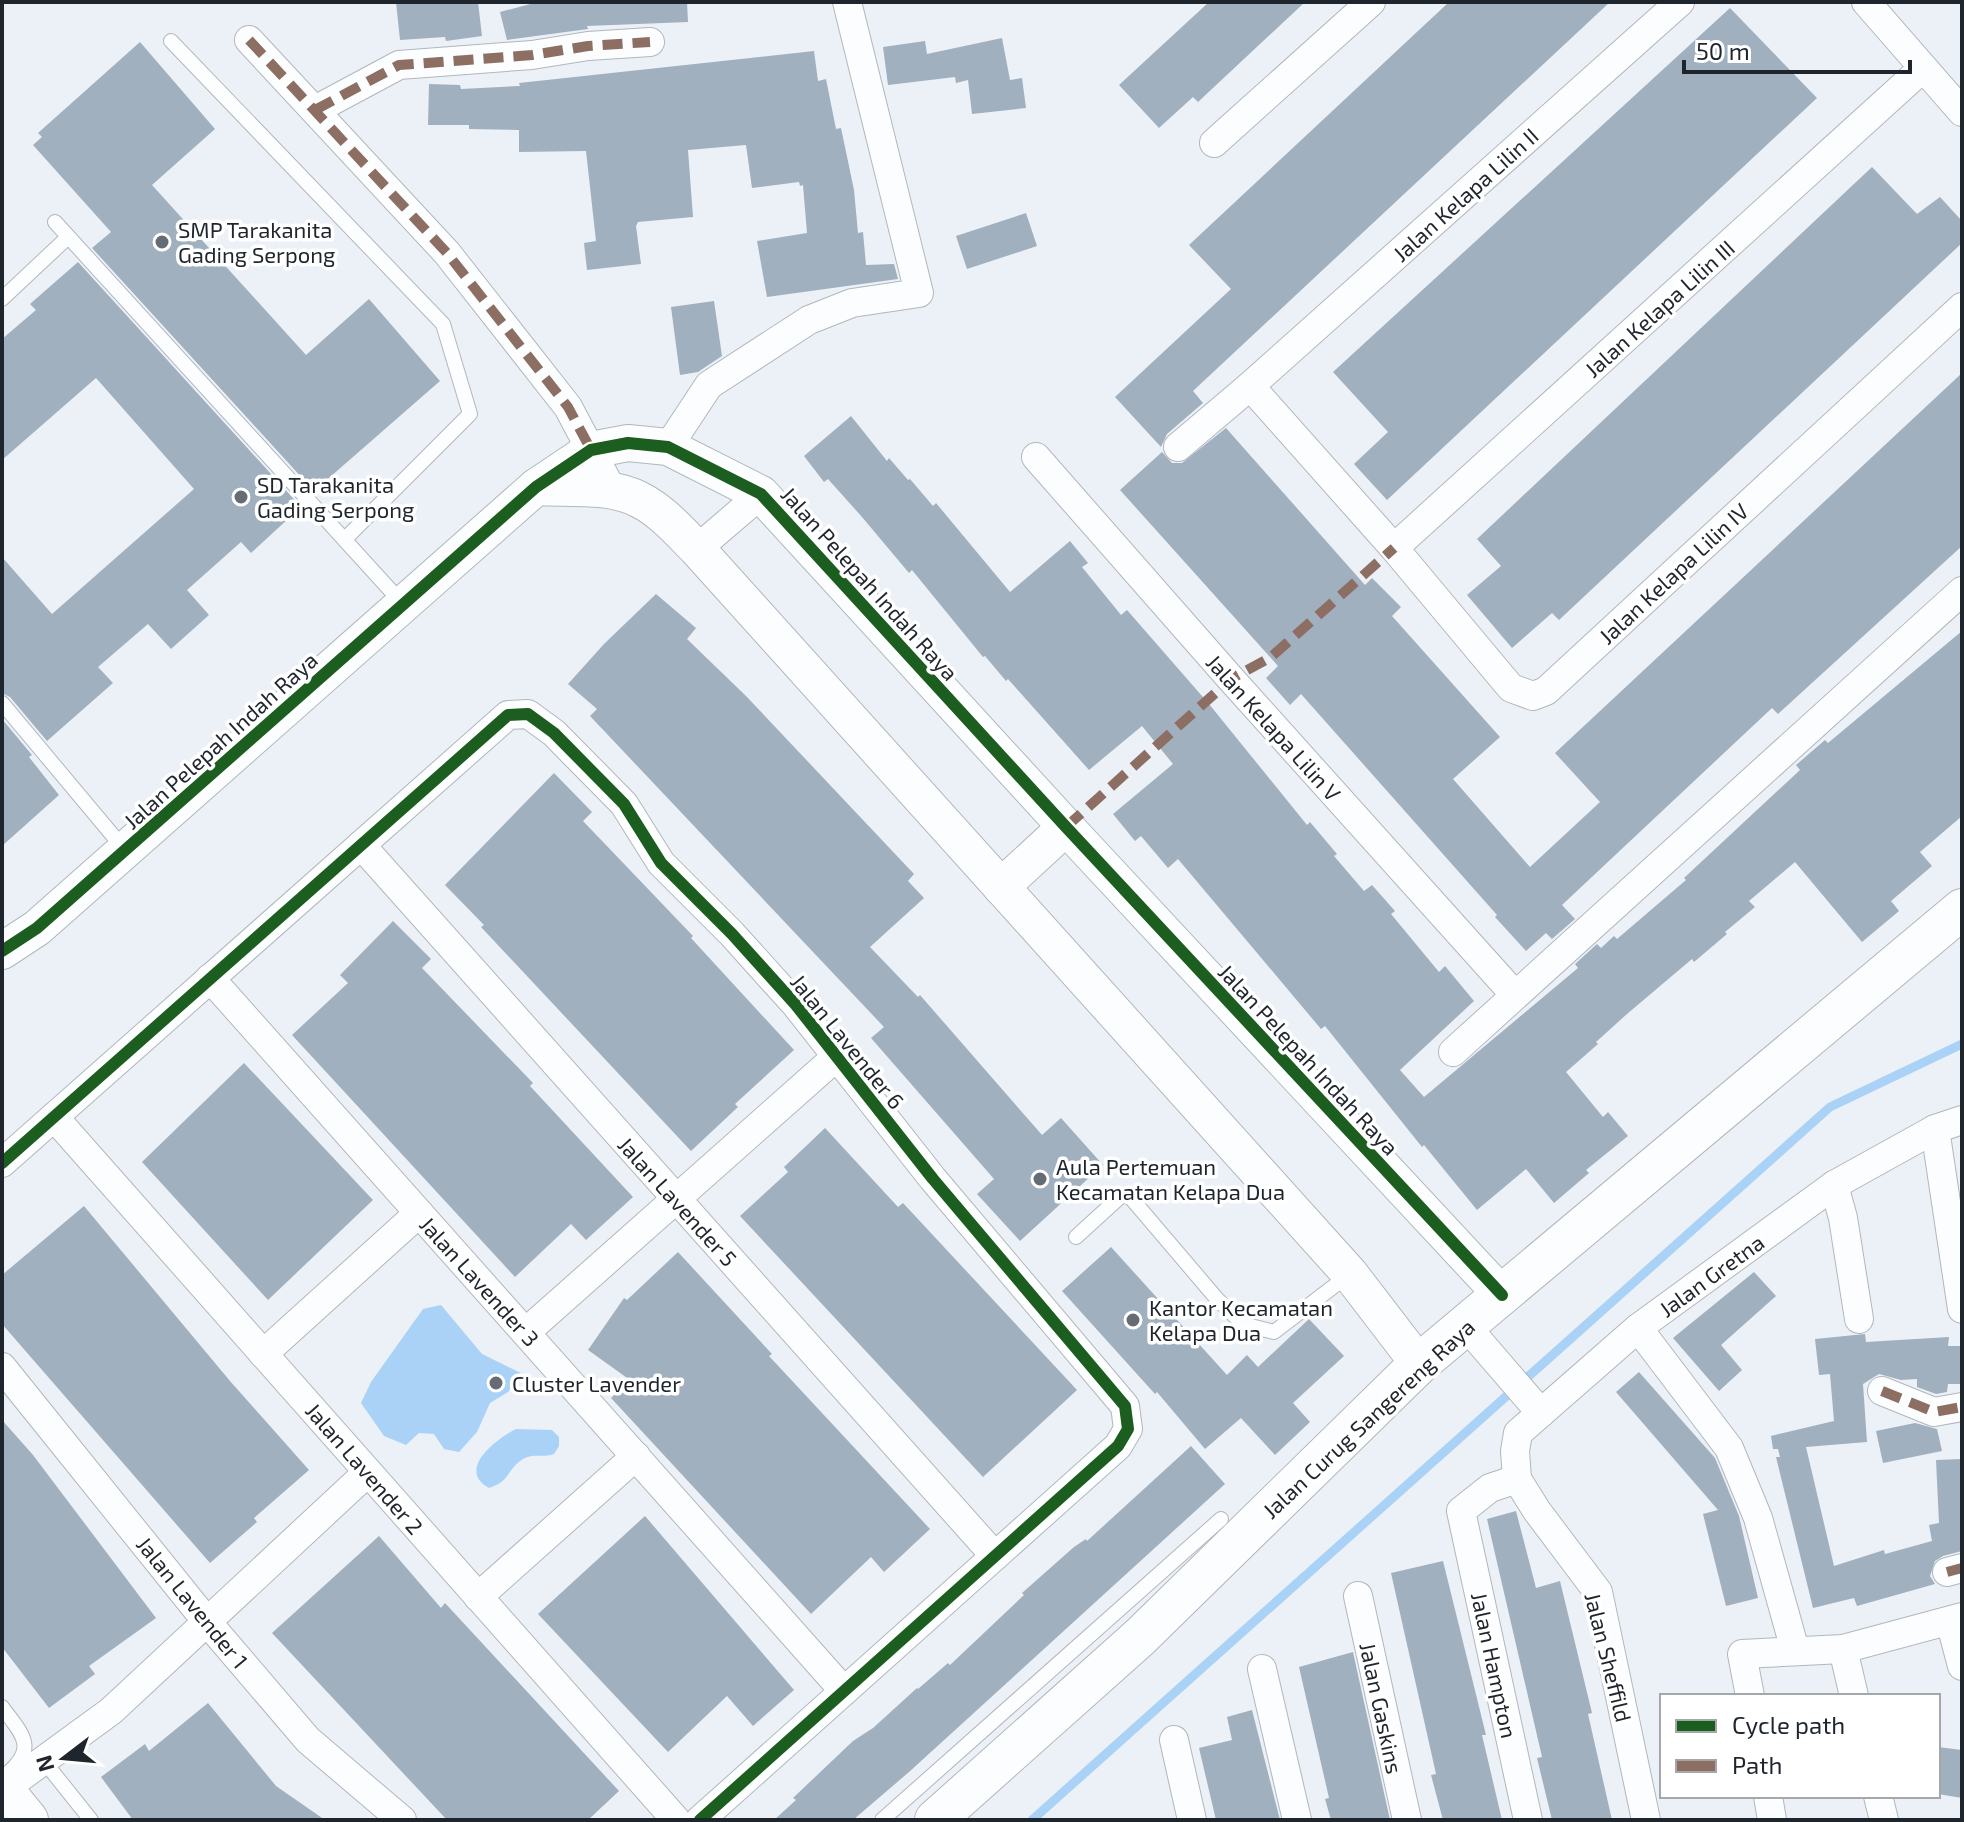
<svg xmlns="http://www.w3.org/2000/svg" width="1964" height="1822" viewBox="0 0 1964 1822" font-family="'Exo 2',sans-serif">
<rect width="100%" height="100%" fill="#ebf1f7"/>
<g fill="#aad1f6">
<path d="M441,1305L482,1354L521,1373L508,1392L490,1403L477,1432L459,1452L444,1449L434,1434L419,1433L406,1445L384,1436L361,1403L371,1382L423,1309Z"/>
<path d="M516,1429L552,1430L559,1437V1446L554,1454C543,1458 533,1453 523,1459C507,1469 510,1482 489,1488C456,1470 496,1439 516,1429Z"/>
</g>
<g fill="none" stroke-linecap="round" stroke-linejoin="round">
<path stroke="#aad1f6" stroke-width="9" d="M1032,1820L1830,1107L1962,1044"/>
</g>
<g fill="#a0b0be">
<path d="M396,2H478L482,36L446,41L445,37L400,40Z"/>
<path d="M538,2H687L688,22L587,26L588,29L507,40L500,12Z"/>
<path d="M1209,2H1305L1198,102L1193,97L1159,128L1119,85Z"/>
<path d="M1449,2H1610L1193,391L1203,403L1167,434L1161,447L1115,397L1231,289L1189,245Z"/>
<path d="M1730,8L1817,98L1387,500L1354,464L1388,432L1333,372Z"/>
<path d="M1002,38L1010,80L1022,78L1026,108L972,114L968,80L956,83L955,77L888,85L883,47L925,41L927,54Z"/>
<path d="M140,42L215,129L152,185L306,355L369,299L440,381L314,491L92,248L111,232L33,145L42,137L38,133Z"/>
<path d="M814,51L818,81L826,79L836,129L841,128L854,190L858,233L863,232L866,265L894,264L898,279L767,297L757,241L807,233L803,185L800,186L799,182L752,188L746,145L688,150L693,217L638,222L636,226L641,264L587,270L584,243L596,241L586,151L519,152V130L469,129V125H428L429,84L460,85L461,89L520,86L519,83Z"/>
<path d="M1872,167L1917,214L1940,197L1962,221V243L1559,620L1552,613L1512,648L1467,595L1501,566L1477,539Z"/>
<path d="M1026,213L1037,246L967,269L956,236Z"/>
<path d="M78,262L301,507L251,553L241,542L187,590L209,615L171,649L148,624L98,667L113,683L47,741L10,697L2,693V557L52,614L194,489L96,378L2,460V339L36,310L30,304Z"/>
<path d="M714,301L722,356L698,372L680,375L671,307Z"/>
<path d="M1962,373V546L1778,714L1772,708L1562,905L1575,919L1552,939L1546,933L1526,951L1495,917L1497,915L1301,694L1290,705L1266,678L1278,666L1120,490L1162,452L1172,463H1182L1226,428L1365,585L1372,578L1401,607L1392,616L1500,737L1453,779L1530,867L1600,802L1555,753Z"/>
<path d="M851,416L887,461L889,458L908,480L910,479L933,506L936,503L1010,592L1070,541L1088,563L1082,567L1121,615L1127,610L1209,704L1307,825L1310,822L1337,854L1334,856L1364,891L1372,885L1395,911L1391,914L1439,972L1445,966L1474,1001L1400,1070L1424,1097L1578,968L1575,964L1597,944L1601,948L1614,936L1617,939L1686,880L1684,878L1800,770L1796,765L1825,740L1828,743L1962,631V816L1920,852L1932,866L1891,901L1899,911L1862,942L1795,862L1749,901L1755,907L1725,932L1727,934L1694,962L1692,959L1627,1014L1596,1042L1598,1044L1566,1072L1603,1117L1608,1112L1628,1136L1586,1170L1589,1173L1554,1203L1526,1169L1477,1210L1424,1145L1422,1147L1325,1026L1321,1029L1178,859L1168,868L1141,836L1135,841L1113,814L1173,764L1142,726L1089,770L1008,679L1006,681L985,656L983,657L912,570L909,573L862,517L828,479L824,482L804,456Z"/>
<path d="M656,594L696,628L687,639L746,696L914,874L908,881L924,898L870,947L918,997L920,995L1042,1135L1061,1118L1103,1165L1020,1241L977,1194L994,1179L871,1038L884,1027L590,716L597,709L568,684L604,644Z"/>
<path d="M2,719L32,755L29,757L59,795L2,846Z"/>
<path d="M554,773L592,812L583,821L693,936L691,938L794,1050L735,1104L738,1107L691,1151L481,927L484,925L445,885Z"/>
<path d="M393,921L431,959L422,968L533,1083L530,1086L633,1197L586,1240L571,1224L515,1277L292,1035L348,983L340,975Z"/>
<path d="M244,1063L373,1200L268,1300L142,1162Z"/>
<path d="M825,1128L898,1207L903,1203L1077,1390L983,1477L740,1216L788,1172L784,1167Z"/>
<path d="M84,1206L230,1381L309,1470L254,1518L257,1522L210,1563L2,1324V1275Z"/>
<path d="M1111,1247L1227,1375L1247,1355L1258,1367L1309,1319L1344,1356L1293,1403L1310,1422L1275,1455L1241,1418L1205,1449L1157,1392L1155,1394L1062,1291Z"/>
<path d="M678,1252L772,1354L769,1356L930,1529L884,1572L871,1557L811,1614L611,1398L630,1380L588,1350L624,1298L627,1300Z"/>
<path d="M1754,1272L1776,1296L1721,1345L1742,1370L1719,1391L1673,1338Z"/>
<path d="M1865,1334L1866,1342L1949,1337L1948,1346H1962V1384H1948L1947,1392L1936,1394L1917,1387V1379L1901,1380L1879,1374L1863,1384L1867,1442L1806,1447L1834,1566L1884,1550L1885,1554L1932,1541L1929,1525L1939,1523L1936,1460L1962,1459V1551L1943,1556L1935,1561L1930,1576L1935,1584L1857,1606L1854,1598L1813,1608L1776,1457H1780L1778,1449H1773L1771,1436L1834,1421L1830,1374L1819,1375L1815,1339Z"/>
<path d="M1639,1372L1715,1458L1739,1516L1758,1598L1726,1606L1703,1514L1718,1510L1616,1392Z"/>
<path d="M2,1420L33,1455L156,1618L89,1666L95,1674L49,1708L2,1647Z"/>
<path d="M1915,1423L1937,1429L1942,1451L1883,1463L1876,1431Z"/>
<path d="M1191,1446L1225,1484L909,1772L853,1820H774L796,1800L793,1798L853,1741L873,1728L917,1688L918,1689L948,1663L950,1665L1024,1595L1022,1593L1074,1547L1086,1539L1087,1541Z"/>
<path d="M1516,1511L1536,1588L1560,1581L1592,1713L1588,1714L1612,1820H1552L1537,1758L1542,1757L1487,1519Z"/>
<path d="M645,1516L794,1690L753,1726L727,1696L668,1752L538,1614Z"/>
<path d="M379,1536L441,1608L445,1603L619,1791L588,1820H447L272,1633Z"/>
<path d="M1443,1561L1486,1735H1482L1502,1820H1443L1431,1775L1436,1774L1391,1573Z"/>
<path d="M1353,1652L1390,1820H1331L1325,1799L1329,1798L1299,1667Z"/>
<path d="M208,1703L276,1786L325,1820H133L101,1777L145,1744L149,1751Z"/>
<path d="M1252,1710L1280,1820H1216L1199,1748L1232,1740L1227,1717Z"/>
<path d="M1938,1747L1962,1750V1798L1938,1794Z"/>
</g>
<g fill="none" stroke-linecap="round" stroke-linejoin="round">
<defs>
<g id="service">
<path d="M171,41L443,324L470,414L345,539"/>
<path d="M55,222L403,604"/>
<path d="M2,299L68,237"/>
<path d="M2,703L125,850"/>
<path d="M1076,1237L1122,1195L1131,1198L1217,1299L1243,1324L1274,1332L1350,1274"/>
<path d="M2,1707C20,1732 39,1747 8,1773"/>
<path d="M43,1760L91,1820"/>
<path d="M882,1820L1221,1519"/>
</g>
<g id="minor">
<path d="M1680,2L1250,386L1394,548L1511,688L1533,696L1546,691L1962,307"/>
<path d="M1866,2L1962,112"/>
<path d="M249,40L447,253L568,407L613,492"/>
<path d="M315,110L399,65L532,55L588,46L650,42"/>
<path d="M1214,143L1371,2"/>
<path d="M668,447L709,385L809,320L852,303L919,293L847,2"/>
<path d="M1178,447L1250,386"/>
<path d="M1036,457L1231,679L1515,995"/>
<path d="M1394,548L1923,68"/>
<path d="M697,549L761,494"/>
<path d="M361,845L995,1556"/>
<path d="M210,978L844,1691"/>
<path d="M1453,1052L1962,591"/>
<path d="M54,1117L676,1820"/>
<path d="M1935,1129L1962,1309"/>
<path d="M2,1163L508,715L528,714L554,733L624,804L661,863L732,934L796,1005L933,1179L1125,1406L1128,1429L1118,1446L700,1820"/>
<path d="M1834,1185L1843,1218L1859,1319"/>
<path d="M1465,1325L1541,1413"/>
<path d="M1638,1328L1729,1448L1758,1518L1795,1650"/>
<path d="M526,1332L835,1058"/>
<path d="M263,1354L419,1213"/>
<path d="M2,1367L208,1623L308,1740L402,1820"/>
<path d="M1882,1391L1934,1412L1962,1407"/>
<path d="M1517,1479L1515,1451L1518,1433L1638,1328L1834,1185L1935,1129L1962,1120"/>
<path d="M1947,1572L1962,1568"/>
<path d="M1358,1596L1407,1820"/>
<path d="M478,1597L636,1456"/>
<path d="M1950,1621L1962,1666"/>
<path d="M1843,1649L1854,1696"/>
<path d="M1262,1669L1297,1820"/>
<path d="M1750,1696L1742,1654L1843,1649L1962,1617"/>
<path d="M1174,1740L1192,1820"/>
<path d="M3,1790L111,1711L368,1472"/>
<path d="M1768,1796L1772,1820"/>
<path d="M1878,1796L1884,1820"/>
<path d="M1528,1820L1461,1511L1490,1488L1517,1479L1537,1511L1598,1592L1646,1820"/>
</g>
<g id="tertiary">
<path d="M536,487C568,489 611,484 640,500C662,511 680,532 697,549L1350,1274L1419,1364"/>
<path d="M1001,887L1066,827"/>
<path d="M2,951L37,928L536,487L591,450L628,443L668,447L761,494L1066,827L1502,1295"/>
</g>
<g id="secondary">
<path d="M2,1788L28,1820"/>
<path d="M935,1820L1140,1637L1419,1364L1962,909"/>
</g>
</defs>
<use href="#service" stroke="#b1b7bd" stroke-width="16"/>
<use href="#minor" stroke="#b1b7bd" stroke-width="30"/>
<use href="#tertiary" stroke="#b1b7bd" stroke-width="38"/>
<use href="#secondary" stroke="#b1b7bd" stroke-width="42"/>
<use href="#service" stroke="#fcfdfe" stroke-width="14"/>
<use href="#minor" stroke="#fcfdfe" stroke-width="28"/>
<use href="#tertiary" stroke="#fcfdfe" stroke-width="36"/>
<use href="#secondary" stroke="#fcfdfe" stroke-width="40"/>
<g stroke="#8d6e63" stroke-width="10" stroke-dasharray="20 10" stroke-linecap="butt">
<path d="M249,40L447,253L568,407L591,450"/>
<path d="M315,110L399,65L532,55L588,46L650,42"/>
<path d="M1066,827L1231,679L1271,657L1394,548"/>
<path d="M1882,1391L1934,1412L1962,1407"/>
<path d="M1947,1572L1962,1568"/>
</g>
<defs>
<g id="cycleway">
<path d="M2,951L37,928L536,487L591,450L628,443L668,447L761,494L1066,827L1502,1295"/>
<path d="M2,1163L508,715L528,714L554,733L624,804L661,863L732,934L796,1005L933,1179L1125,1406L1128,1429L1118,1446L700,1820"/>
</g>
</defs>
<use href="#cycleway" stroke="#fff" stroke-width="17"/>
<use href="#cycleway" stroke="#1b5e20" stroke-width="12"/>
</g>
<g fill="#666c74" stroke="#fff" stroke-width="3">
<circle cx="162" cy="242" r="8"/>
<circle cx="241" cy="497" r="8"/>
<circle cx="1040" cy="1179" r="8"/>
<circle cx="1133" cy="1320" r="8"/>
<circle cx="496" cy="1383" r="8"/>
</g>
<g text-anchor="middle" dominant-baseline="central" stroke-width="7" stroke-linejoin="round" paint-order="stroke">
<g font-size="22" fill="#1e252d" stroke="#fff">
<text transform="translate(1465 194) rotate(-42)">Jalan Kelapa Lilin II</text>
<text transform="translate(1659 308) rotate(-42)">Jalan Kelapa Lilin III</text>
<text transform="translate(1673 573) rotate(-43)">Jalan Kelapa Lilin IV</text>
<text transform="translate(870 583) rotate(48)">Jalan Pelepah Indah Raya</text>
<text transform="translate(1274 727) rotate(48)">Jalan Kelapa Lilin V</text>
<text transform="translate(220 740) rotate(-42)">Jalan Pelepah Indah Raya</text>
<text transform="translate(848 1041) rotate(51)">Jalan Lavender 6</text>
<text transform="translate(1309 1059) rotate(47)">Jalan Pelepah Indah Raya</text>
<text transform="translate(678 1201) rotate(48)">Jalan Lavender 5</text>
<text transform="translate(1711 1275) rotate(-36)">Jalan Gretna</text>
<text transform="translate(480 1281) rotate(48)">Jalan Lavender 3</text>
<text transform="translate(1368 1418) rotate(-43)">Jalan Curug Sangereng Raya</text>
<text transform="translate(365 1468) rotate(49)">Jalan Lavender 2</text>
<text transform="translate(193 1602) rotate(51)">Jalan Lavender 1</text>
<text transform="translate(1609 1657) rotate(76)">Jalan Sheffild</text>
<text transform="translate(1495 1665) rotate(78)">Jalan Hampton</text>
<text transform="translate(1382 1708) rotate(78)">Jalan Gaskins</text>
</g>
<g font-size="22" fill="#1e252d" stroke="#fff" text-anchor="start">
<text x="178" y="229">SMP Tarakanita<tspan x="178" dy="25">Gading Serpong</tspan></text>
<text x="257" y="484">SD Tarakanita<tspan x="257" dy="25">Gading Serpong</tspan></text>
<text x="1056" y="1166">Aula Pertemuan<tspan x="1056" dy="25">Kecamatan Kelapa Dua</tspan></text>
<text x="1149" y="1307">Kantor Kecamatan<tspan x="1149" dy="25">Kelapa Dua</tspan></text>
<text x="512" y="1383">Cluster Lavender</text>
</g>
</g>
<rect width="1964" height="1822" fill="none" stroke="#1e252d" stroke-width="8"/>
<rect x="1660" y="1694" width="280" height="104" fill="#ffffff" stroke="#a5a8ab" stroke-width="2"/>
<rect x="1676" y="1720" width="40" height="12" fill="#1b5e20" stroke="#a5a8ab" stroke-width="2"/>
<text x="1732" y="1734" font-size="24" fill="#1e252d">Cycle path</text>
<rect x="1676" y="1760" width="40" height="12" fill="#8d6e63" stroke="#a5a8ab" stroke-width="2"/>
<text x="1732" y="1774" font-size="24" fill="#1e252d">Path</text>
<g transform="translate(64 1758) rotate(254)" stroke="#ffffff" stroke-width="6" paint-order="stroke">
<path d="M0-6L14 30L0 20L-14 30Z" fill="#1e252d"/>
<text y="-12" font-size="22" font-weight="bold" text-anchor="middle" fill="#1e252d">N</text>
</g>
<path d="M1684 60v12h226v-12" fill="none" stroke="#1e252d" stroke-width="4"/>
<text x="1696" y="60" font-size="24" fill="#1e252d" stroke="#ffffff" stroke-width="6" paint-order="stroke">50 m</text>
</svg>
